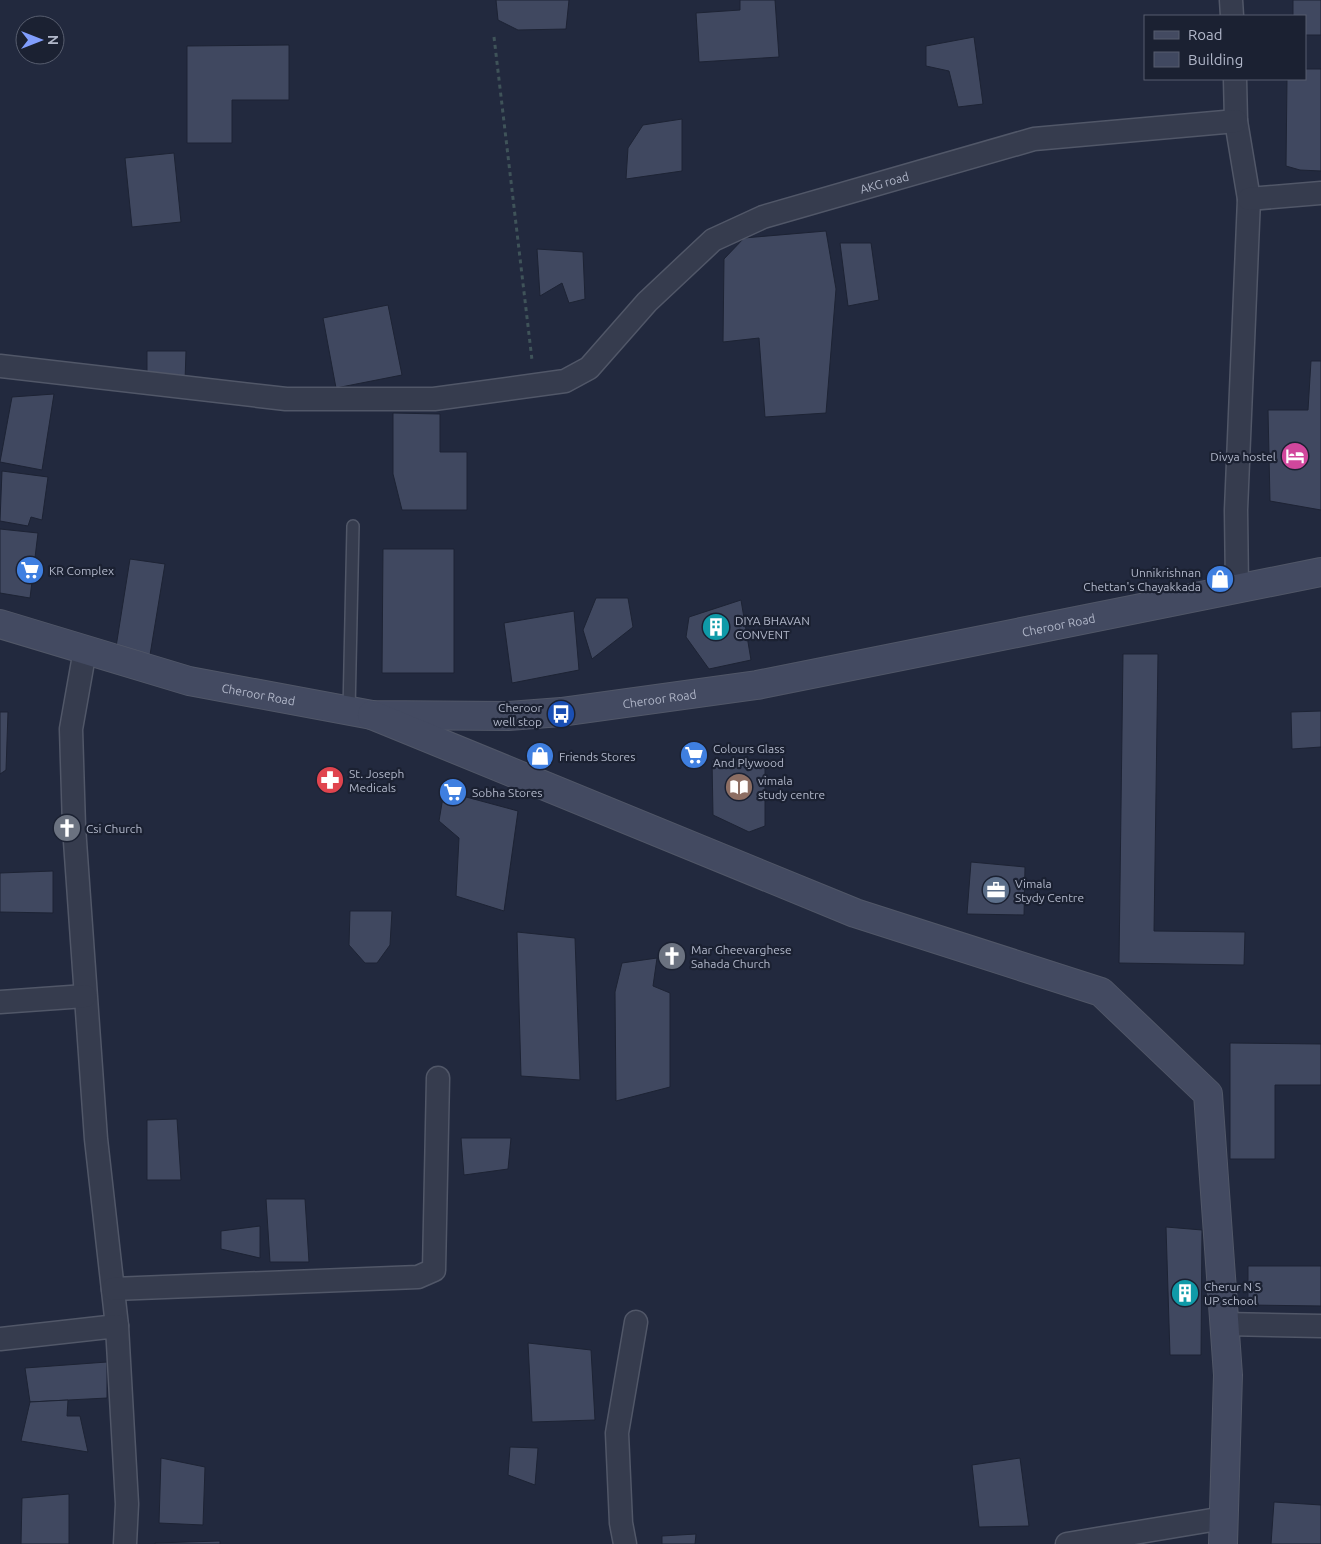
<svg xmlns="http://www.w3.org/2000/svg" width="1321" height="1544" viewBox="0 0 1321 1544" font-family="Ubuntu,sans-serif">
<rect width="100%" height="100%" fill="#22293e"/>
<g fill="#404860" stroke="#1d2334">
<path d="M496,0H569L566,29L518,30L498,20Z"/>
<path d="M740,0H775L779,57L699,62L696,13L740,10Z"/>
<path d="M1293,0H1321V35H1305V16H1293Z"/>
<path d="M974,37L983,104L958,107L949,71L926,66V46Z"/>
<path d="M289,45V100H232V143H187V46Z"/>
<path d="M1305,69H1321V171L1300,170L1286,166L1287,79H1305Z"/>
<path d="M682,119V171L626,179L628,148L643,125Z"/>
<path d="M174,153L181,222L132,227L125,158Z"/>
<path d="M826,231L836,289L826,413L765,417L759,338L723,342L724,259L744,238Z"/>
<path d="M840,243H871L879,300L848,306Z"/>
<path d="M537,249L583,252L585,299L569,303L562,283L540,296Z"/>
<path d="M388,305L402,375L336,388L323,318Z"/>
<path d="M147,351H186L185,381L147,380Z"/>
<path d="M1311,361H1321V510L1270,501L1268,410H1308Z"/>
<path d="M54,394L42,470L0,462L12,397Z"/>
<path d="M393,413L440,414V452H467V510H402L393,474Z"/>
<path d="M2,471L48,477L42,520L31,517L28,526L0,521Z"/>
<path d="M0,529L38,533L30,598L0,593Z"/>
<path d="M383,549H454V673H382Z"/>
<path d="M130,559L165,564L149,661L116,647Z"/>
<path d="M596,598H628L633,627L592,659L583,630Z"/>
<path d="M741,600L751,660L709,669L686,637L689,617Z"/>
<path d="M574,611L579,670L512,683L504,623Z"/>
<path d="M1123,654H1158L1154,931L1245,932L1244,965L1119,963Z"/>
<path d="M1321,711V747L1292,749L1291,712Z"/>
<path d="M0,712H8L6,770L0,774Z"/>
<path d="M712,760H765V826L749,832L713,815Z"/>
<path d="M444,791L518,811L504,911L456,896L459,838L439,821Z"/>
<path d="M971,862L1025,867L1024,915L967,914Z"/>
<path d="M53,871V913L0,912V873Z"/>
<path d="M350,911H392L390,945L377,963H365L349,945Z"/>
<path d="M517,932L575,938L580,1080L521,1076Z"/>
<path d="M657,958L653,986L670,993V1087L616,1101L615,992L622,963Z"/>
<path d="M1230,1043L1321,1044V1085H1275V1159H1230Z"/>
<path d="M177,1119L181,1180H147V1120Z"/>
<path d="M461,1138H511L508,1169L464,1175Z"/>
<path d="M266,1199H305L309,1262H270Z"/>
<path d="M260,1226V1258L221,1249V1231Z"/>
<path d="M1166,1227L1202,1230L1201,1355H1170Z"/>
<path d="M1248,1266H1321V1306L1248,1305Z"/>
<path d="M528,1343L591,1350L595,1420L532,1422Z"/>
<path d="M107,1362V1398L30,1402L25,1368Z"/>
<path d="M68,1400L67,1416H80L88,1452L21,1441L30,1402Z"/>
<path d="M510,1447L538,1448L535,1485L508,1475Z"/>
<path d="M161,1458L205,1467L203,1525L159,1523Z"/>
<path d="M1020,1458L1029,1526L979,1527L972,1465Z"/>
<path d="M69,1494V1544H21L22,1498Z"/>
<path d="M1274,1502L1321,1505V1544H1271Z"/>
<path d="M696,1534L695,1544H662V1536Z"/>
<path d="M220,1541V1544H155V1543Z"/>
</g>
<g fill="none" stroke-linecap="round" stroke-linejoin="round">
<defs>
<path id="lane" d="M349,711L353,526"/>
<g id="street">
<path d="M1231,0L1232,16"/>
<path d="M1235,79L1236,121L1249,199L1236,510L1237,588"/>
<path d="M1249,199L1321,193"/>
<path id="s1" d="M0,366L286,399H434L565,381L589,368L647,302L713,240L763,217L1034,139L1236,121"/>
<path d="M85,650L71,729L74,827L96,1139L117,1326"/>
<path d="M0,1002L85,996"/>
<path d="M113,1289L418,1277L434,1270L438,1078"/>
<path d="M1225,1324L1321,1326"/>
<path d="M0,1339L117,1326L127,1504L125,1544"/>
<path d="M625,1544L621,1523L617,1433L636,1322"/>
<path d="M1067,1544L1224,1518"/>
</g>
<g id="secondary">
<path id="s2" d="M0,624L189,681L372,715L508,716L561,712L757,685L1321,572"/>
<path d="M372,715L855,913L1101,992L1208,1094L1228,1375L1223,1544"/>
</g>
</defs>
<use href="#lane" stroke="#515768" stroke-width="14"/>
<use href="#street" stroke="#515768" stroke-width="25"/>
<use href="#secondary" stroke="#515768" stroke-width="30"/>
<path stroke="#3f5359" stroke-width="3" stroke-dasharray="4 4" stroke-linecap="butt" d="M494,37L532,360"/>
<use href="#lane" stroke="#363c4e" stroke-width="11"/>
<use href="#street" stroke="#363c4e" stroke-width="22"/>
<use href="#secondary" stroke="#434a61" stroke-width="28"/>
</g>
<defs>
<symbol id="hotel-disc" viewBox="-11 -11 22 22"><circle r="9.5" fill="#d1479c" stroke="#1b2132"/><path d="M-6-4.5h1.5V1H6V5H4.5V3h-9V5H-6ZM-4 0a1.8 1.8 0 1 1 3.6 0ZM.5 0V-2.5h3Q6-2.5 6 0Z" fill="#fff"/></symbol>
<symbol id="supermarket-disc" viewBox="-11 -11 22 22"><circle r="9.5" fill="#3f7fe0" stroke="#1b2132"/><path d="M-6-5.5h2.5l.6 2H6L4.5 2H-2.5L-4.4-4H-6ZM-1.5 3.2a1.3 1.3 0 1 0 .1 0ZM3 3.2a1.3 1.3 0 1 0 .1 0Z" fill="#fff"/></symbol>
<symbol id="shop-disc" viewBox="-11 -11 22 22"><circle r="9.5" fill="#3f7fe0" stroke="#1b2132"/><path d="M-5-2.5h2.3a2.7 3.5 0 0 1 5.4 0H5L5.5 6h-11ZM-1.5-2.5h3a1.5 2.3 0 0 0-3 0Z" fill="#fff"/></symbol>
<symbol id="building-disc" viewBox="-11 -11 22 22"><circle r="9.5" fill="#0f9aa8" stroke="#1b2132"/><path d="M-4-6H4V6H1V3H-1V6H-4ZM-2.5-4.3h1.7v1.8h-1.7ZM.8-4.3h1.7v1.8H.8ZM-2.5-1h1.7V.8h-1.7ZM.8-1h1.7V.8H.8Z" fill="#fff"/></symbol>
<symbol id="bus-disc" viewBox="-11 -11 22 22"><circle r="9.5" fill="#1a4fb4" stroke="#1b2132"/><path d="M-5-6H5V4H4V6H2V4H-2V6H-4V4H-5ZM-3.5-4V0h7V-4ZM-3.5 1.2v1.5H-2V1.2ZM2 1.2v1.5H3.5V1.2Z" fill="#fff"/></symbol>
<symbol id="pharmacy-disc" viewBox="-11 -11 22 22"><circle r="9.5" fill="#e0444e" stroke="#1b2132"/><path d="M-2-6h4v4h4v4h-4v4h-4v-4h-4v-4h4Z" fill="#fff"/></symbol>
<symbol id="library-disc" viewBox="-11 -11 22 22"><circle r="9.5" fill="#8d6e63" stroke="#1b2132"/><path d="M-6-4Q-3-5.5-.7-3.5V5Q-3 3-6 4ZM6-4Q3-5.5 .7-3.5V5Q3 3 6 4Z" fill="#fff"/></symbol>
<symbol id="church-disc" viewBox="-11 -11 22 22"><circle r="9.5" fill="#6b7280" stroke="#1b2132"/><path d="M-1.2-6h2.4v3.5h3.3v2.4h-3.3V6h-2.4V-.1h-3.3v-2.4h3.3Z" fill="#fff"/></symbol>
<symbol id="office-disc" viewBox="-11 -11 22 22"><circle r="9.5" fill="#5c6f8a" stroke="#1b2132"/><path d="M-6-3h4V-5.5h4V-3h4V5H-6ZM-1-4.5V-3h2v-1.5ZM-6 0V1H6V0Z" fill="#fff"/></symbol>
</defs>
<g fill-rule="evenodd">
<use href="#hotel-disc" x="1279" y="440" width="32" height="32"/>
<use href="#supermarket-disc" x="14" y="554" width="32" height="32"/>
<use href="#shop-disc" x="1204" y="563" width="32" height="32"/>
<use href="#building-disc" x="700" y="611" width="32" height="32"/>
<use href="#bus-disc" x="545" y="698" width="32" height="32"/>
<use href="#supermarket-disc" x="678" y="739" width="32" height="32"/>
<use href="#shop-disc" x="524" y="740" width="32" height="32"/>
<use href="#pharmacy-disc" x="314" y="764" width="32" height="32"/>
<use href="#library-disc" x="723" y="771" width="32" height="32"/>
<use href="#supermarket-disc" x="437" y="776" width="32" height="32"/>
<use href="#church-disc" x="51" y="812" width="32" height="32"/>
<use href="#office-disc" x="980" y="874" width="32" height="32"/>
<use href="#church-disc" x="656" y="940" width="32" height="32"/>
<use href="#building-disc" x="1169" y="1277" width="32" height="32"/>
</g>
<g text-anchor="middle" dominant-baseline="central" stroke-width="4.5" stroke-linejoin="round" paint-order="stroke">
<g font-size="12" fill="#b1b7c9" stroke="#1b2132">
<text stroke="none"><textPath href="#s1" startOffset="955">AKG road</textPath></text>
<text stroke="none"><textPath href="#s2" startOffset="1078">Cheroor Road</textPath></text>
<text stroke="none"><textPath href="#s2" startOffset="268">Cheroor Road</textPath></text>
<text stroke="none"><textPath href="#s2" startOffset="672">Cheroor Road</textPath></text>
</g>
<g font-size="12" fill="#b1b7c9" stroke="#1b2132" text-anchor="start">
<text x="1276" y="456" text-anchor="end">Divya hostel</text>
<text x="49" y="570">KR Complex</text>
<text x="1201" y="572" text-anchor="end">Unnikrishnan<tspan x="1201" dy="14">Chettan's Chayakkada</tspan></text>
<text x="735" y="620">DIYA BHAVAN<tspan x="735" dy="14">CONVENT</tspan></text>
<text x="542" y="707" text-anchor="end">Cheroor<tspan x="542" dy="14">well stop</tspan></text>
<text x="713" y="748">Colours Glass<tspan x="713" dy="14">And Plywood</tspan></text>
<text x="559" y="756">Friends Stores</text>
<text x="349" y="773">St. Joseph<tspan x="349" dy="14">Medicals</tspan></text>
<text x="758" y="780">vimala<tspan x="758" dy="14">study centre</tspan></text>
<text x="472" y="792">Sobha Stores</text>
<text x="86" y="828">Csi Church</text>
<text x="1015" y="883">Vimala<tspan x="1015" dy="14">Stydy Centre</tspan></text>
<text x="691" y="949">Mar Gheevarghese<tspan x="691" dy="14">Sahada Church</tspan></text>
<text x="1204" y="1286">Cherur N S<tspan x="1204" dy="14">UP school</tspan></text>
</g>
</g>
<rect x="1144" y="15" width="162" height="65" fill="#1b2132" stroke="#575d6e"/>
<rect x="1154" y="31" width="25" height="8" fill="#434a61" stroke="#575d6e"/>
<text x="1188" y="40" font-size="15" fill="#b1b7c9">Road</text>
<rect x="1154" y="52" width="25" height="15" fill="#404860" stroke="#575d6e"/>
<text x="1188" y="65" font-size="15" fill="#b1b7c9">Building</text>
<g transform="translate(40 40) rotate(90)"><circle r="24" fill="#1b2132" stroke="#575d6e"/>
<path d="M0-4L9 19L0 12L-9 19Z" fill="#819efe"/>
<text y="-8" font-size="14" font-weight="bold" text-anchor="middle" fill="#b1b7c9">N</text>
</g>
</svg>
